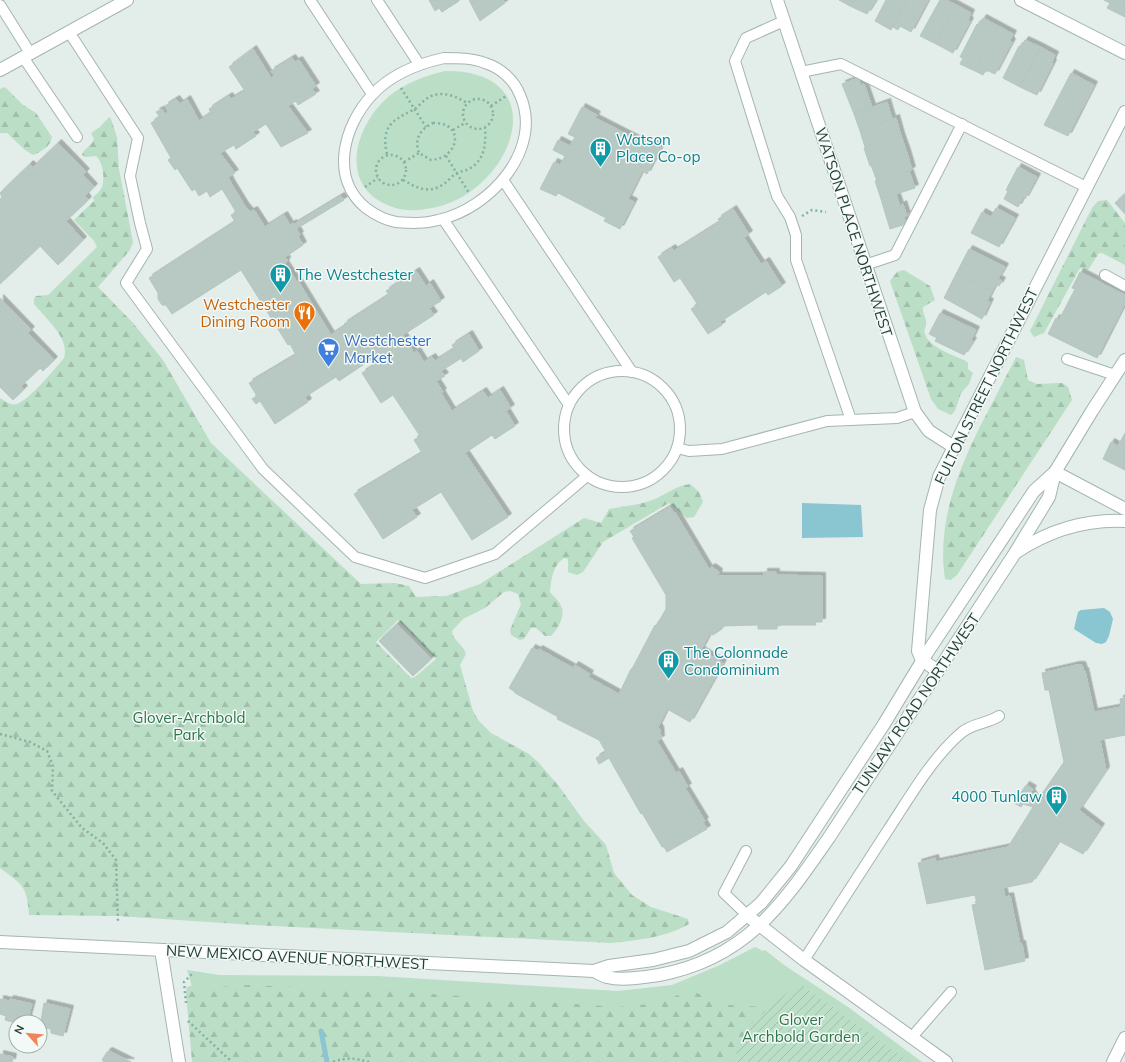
<svg xmlns="http://www.w3.org/2000/svg" width="1125" height="1062" viewBox="0 0 1125 1062" font-family="Mulish,sans-serif">
<defs>
<pattern id="forest-firs" width="22" height="20" patternUnits="userSpaceOnUse"><rect width="22" height="20" fill="#bbdec6"/><path d="M5 1l3.5 6h-7zM16 11l3.5 6h-7z" fill="#a0c0ab"/></pattern>
<pattern id="garden-furrows" width="10" height="10" patternUnits="userSpaceOnUse"><rect width="10" height="10" fill="#bbdec6"/><path d="M-1 1l2-2M0 10L10 0M9 11l2-2" fill="none" stroke="#a0c0ab"/></pattern>
<filter id="shadow"><feDropShadow dx="3.5" dy="-3.5" stdDeviation="0" flood-color="#0004"/></filter>
</defs>
<rect width="100%" height="100%" fill="#e3ede9"/>
<g fill="#bbdec6">
<path d="M445,71C561,70 511,199 426,209C414,211 401,211 390,206C338,186 354,127 388,97C405,83 424,76 445,71Z"/>
<path d="M755,947L763,951L765,950L784,965L848,1007L922,1062H215L187,970L219,975L378,976L618,991L672,985L720,965Z"/>
</g>
<g fill="url(#forest-firs)" fill-rule="evenodd">
<path d="M5,87L23,105L36,113L52,137C51,146 41,152 33,155L25,150L7,133H0V89Z"/>
<path d="M109,117L111,119L117,137L119,169L133,242L130,250L98,287L133,323L163,360L211,443L361,584L395,583L409,586L416,597L446,596L480,584L584,518L601,523L609,509C624,506 641,505 655,499C668,493 676,486 690,484L699,492L703,502L694,517L687,518L669,503L603,542L583,572L577,575L568,572V559L564,558C553,565 551,579 550,592C553,596 558,600 560,604C567,615 558,629 551,636H545L536,628H531L524,639L520,640L511,635L510,630L521,604L518,594L510,591L504,592L485,608L463,619L452,631C453,641 463,644 466,654L460,665L473,711L479,721L491,733L529,754L538,762L558,785L584,821L606,845L614,873L632,895L651,907L688,919L689,924C664,938 639,940 611,943L254,925L118,916L29,915C27,886 23,885 0,868V398C5,401 11,406 17,404C29,400 55,369 64,358C70,338 46,319 34,304V299L36,296L48,295L97,247L94,241L74,220L94,201L93,197C96,195 100,191 102,187C105,178 103,162 96,156L86,157L82,155C84,148 92,146 94,139L91,133L100,127ZM398,620L436,659L415,677L411,678L376,642Z"/>
<path d="M1107,200L1125,223V265L1102,253H1099L1088,270L1080,268L1044,333L1034,337L1030,331L1092,208L1098,201Z"/>
<path d="M904,270L930,286L935,300L923,307C922,313 926,316 926,322C927,326 923,330 925,334C929,348 954,355 966,361L968,363V369L973,373L969,384L961,393L955,411L951,415L938,409L931,399L890,281L897,272Z"/>
<path d="M1016,357L1024,360L1028,380L1037,384L1062,383L1068,387L1072,400L957,575L951,580L945,579C933,498 982,426 1016,357Z"/>
<path d="M193,985L204,988L249,985L389,991L618,1007L660,1003L689,990L728,1005L771,1007L751,1024L732,1062H192L186,993L187,987Z"/>
</g>
<path fill="url(#garden-furrows)" d="M799,983L908,1061L910,1062H732L751,1024Z"/>
<g fill="#8ac5d2">
<path d="M802,503L861,505L863,537L802,538Z"/>
<path d="M1104,608L1110,612L1113,619L1109,636L1106,642L1102,644L1096,643L1074,629L1078,612L1081,610Z"/>
</g>
<g fill="none" stroke-linecap="round" stroke-linejoin="round">
<path stroke="#8ac5d2" stroke-width="5" d="M321,1031L327,1062"/>
</g>
<g fill="#b8c8c2" stroke="#b5c7c0" filter="url(#shadow)">
<path d="M429,0H458L459,1L442,12L439,8L435,11Z"/>
<path d="M469,0H503L505,3L480,21Z"/>
<path d="M839,0H854L850,6Z"/>
<path d="M854,0H876L867,14L850,6Z"/>
<path d="M886,0H907L891,30L875,21Z"/>
<path d="M907,0H928L911,32L900,26L898,30L893,27Z"/>
<path d="M940,0H946L956,5L936,44L920,36Z"/>
<path d="M1104,0H1125V17L1107,8L1110,3Z"/>
<path d="M956,5L971,13L968,20L970,21L953,53L936,44Z"/>
<path d="M983,18L998,26L975,71L960,64L963,58L960,57L977,24L979,25Z"/>
<path d="M998,26L1013,34L1010,40L1012,42L995,74L986,70L983,75L975,71Z"/>
<path d="M1025,40L1040,47L1020,87L1003,78L1019,46L1021,47Z"/>
<path d="M1040,47L1055,55L1052,62L1053,63L1037,95L1020,87Z"/>
<path d="M253,49L271,78L274,75L271,71L292,58L295,62L299,60L316,86L312,89L316,94L298,105L296,101L288,106L308,133L281,147L266,124L253,132L256,136L236,149L234,145L220,153L235,173L228,177L231,183L245,206L250,212L254,210L265,227L284,215L290,225L293,223L300,235L298,236L303,245L285,257L287,260L285,264L297,282L298,281L331,335L345,326L344,324L389,295L386,291L416,271L426,286L430,283L441,301L429,308L434,315L403,335L414,353L417,351L424,362L432,357L435,361L454,349L460,359L441,371L445,376L436,381L443,392L441,393L452,411L483,391L488,398L500,390L511,408L506,411L515,426L495,439L492,435L465,453L508,517L472,540L441,492L412,510L417,517L383,539L354,494L422,453L414,440L420,436L393,395L381,403L362,373L375,365L372,359L339,381L336,377L305,397L308,402L275,424L260,401L256,404L252,399L257,396L249,383L296,355L290,344L288,345L241,270L172,314L166,305H162L158,299V293L149,278L235,222L231,215L236,212L222,189L210,197L207,191L199,196L195,189L192,191L177,168L175,170L168,160L171,158L151,123L160,117L156,112L162,109L165,114L168,111L165,106L176,99L180,104L187,99L199,121L211,113L209,109L229,96L231,99L245,91L229,67Z"/>
<path d="M1071,73L1094,85L1068,136L1044,125Z"/>
<path d="M858,78L861,86L864,84L872,107L854,114L842,84Z"/>
<path d="M887,102L892,119L860,131L854,114Z"/>
<path d="M582,107L597,115L595,118L644,143L646,140L661,147L647,174L642,171L628,199L634,202L620,229L604,221L606,218L558,193L556,196L540,189L554,162L560,165L565,156L553,150L558,140L570,146L575,137L568,134Z"/>
<path d="M896,118L901,136L865,147L860,131Z"/>
<path d="M901,136L907,153L870,166L864,148Z"/>
<path d="M58,143L86,172L83,175L94,187L85,196L88,200L66,221L83,240L58,265L40,246L0,284V199L2,197L0,193L30,164L33,167Z"/>
<path d="M907,153L912,170L877,181L871,165Z"/>
<path d="M1018,167L1037,177L1025,199L1023,198L1018,207L1004,199L1008,191L1006,190Z"/>
<path d="M909,171L915,188L881,199L875,181Z"/>
<path d="M896,194L900,206L903,204L907,216L904,217L906,224L890,229L881,199Z"/>
<path d="M1125,194V214L1115,203Z"/>
<path d="M341,196L344,200L296,229L293,225Z"/>
<path d="M996,208L1015,218L999,247L971,233L982,212L991,217Z"/>
<path d="M733,209L749,234L744,238L761,264L766,261L782,286L768,295L766,292L720,322L722,325L708,334L691,309L698,305L680,278L674,282L658,257L672,248L674,251L720,222L718,219Z"/>
<path d="M969,249L1005,267L998,279L1002,281L999,286L996,284L992,291L956,274Z"/>
<path d="M1080,272L1125,295V303L1097,358L1048,334L1056,318L1059,320L1075,289L1072,288Z"/>
<path d="M956,274L992,291L987,301L990,302L982,319L944,298Z"/>
<path d="M0,298L31,330L28,333L54,360L43,371L40,368L21,386L24,389L13,400L0,387Z"/>
<path d="M940,313L976,330L971,340L973,341L964,355L935,341L937,338L929,334Z"/>
<path d="M469,334L479,351L463,362L452,345Z"/>
<path d="M1125,433V470L1103,459L1111,442L1118,446Z"/>
<path d="M670,507L674,513L675,512L709,569L712,567L719,572L718,576H764V572H776V575L822,576V622H815L816,625H777V629H758V625L722,626V629L713,635L710,633L701,650L723,663L690,722L667,709L658,727L660,729L661,739L657,741L676,773L679,771L688,787L685,788L705,821L703,822L707,829L667,852L664,847H662L642,813L641,814L609,758L599,764L596,758L606,752L599,740L557,719L558,717L515,693V692L509,688L532,648L538,651L539,649L573,668L575,665L590,674L588,677L619,694L631,669H632L655,625L656,626L666,609V595L632,538L634,537L630,531Z"/>
<path d="M397,624L431,659L413,676L379,641Z"/>
<path d="M1076,665H1082L1084,671H1085L1094,712L1121,707L1120,699L1125,698V735L1100,740L1106,770L1079,810L1101,827L1083,854L1059,841L1032,882L1003,888L1005,897L1010,896L1020,944H1022L1025,961L985,970L972,905L977,904L975,895L927,904L918,863L935,858L936,862L1008,847L1033,807L1023,804L1021,807L1014,803L1026,785L1033,789L1031,792L1037,801L1064,762L1049,690H1045L1042,673Z"/>
<path d="M0,999L9,1001L10,999L32,1004L27,1022L16,1023L5,1020L6,1016L0,1014Z"/>
<path d="M44,1003L70,1009L63,1036L51,1033V1029L40,1027Z"/>
<path d="M109,1051L131,1062H104L102,1060L107,1052Z"/>
<path d="M0,1054L13,1057L12,1062H0Z"/>
</g>
<g fill="none" stroke-linecap="round" stroke-linejoin="round">
<defs>
<g id="service">
<path d="M310,0L372,94"/>
<path d="M377,0L419,64"/>
<path d="M0,5L30,53"/>
<path d="M784,21L746,38L735,61L777,196L790,217L796,235V260L851,420"/>
<path d="M69,32L138,138L130,176L140,223L147,249L126,283L263,469L355,557L425,578L495,554L587,476"/>
<path d="M23,57L77,137"/>
<path d="M444,58C458,58 472,58 485,63C501,68 514,80 520,95C544,149 490,209 438,220C424,224 410,223 396,222C385,220 374,214 366,208C329,178 344,125 372,95C391,74 417,64 444,58Z"/>
<path d="M801,72L841,64L1086,187"/>
<path d="M503,180L632,372"/>
<path d="M443,219L569,405"/>
<path d="M865,265L895,255L962,124"/>
<path d="M1105,275L1125,286"/>
<path d="M1067,359L1115,375"/>
<circle cx="622" cy="429" r="58"/>
<path d="M677,448L689,451L722,449L827,421L897,418L915,412"/>
<path d="M746,851L724,893L748,916"/>
<path d="M804,960C832,917 860,873 888,830C910,797 931,759 961,733C972,723 987,724 999,716"/>
<path d="M911,1038L951,992"/>
</g>
<path id="pedestrian" d="M1015,553C1048,531 1085,519 1125,521"/>
<g id="minor">
<path d="M777,0L915,412L929,431L954,447"/>
<path d="M1021,0L1125,53"/>
<path d="M1055,472L1125,509"/>
<path d="M938,671L922,660L918,651L930,510L939,477L954,447L1125,112"/>
<path d="M748,916L804,960L946,1062"/>
<path d="M161,950L179,1062"/>
<path d="M1113,1062L1125,1038"/>
</g>
<g id="tertiary">
<path d="M0,70L127,0"/>
<path d="M0,942L594,971L609,966L653,960L689,951L727,932L761,903L791,866L884,724L927,653L1034,491L1055,472"/>
<path d="M594,971C598,973 603,976 607,977C623,981 643,977 659,975C746,959 783,904 830,836L1015,553L1049,497L1055,472L1092,411L1125,360"/>
</g>
</defs>
<use href="#service" stroke="#a5b5b0" stroke-width="12"/>
<use href="#pedestrian" stroke="#a5b5b0" stroke-width="14"/>
<use href="#minor" stroke="#a5b5b0" stroke-width="14"/>
<use href="#tertiary" stroke="#a5b5b0" stroke-width="14"/>
<g stroke="#83b1a4" stroke-width="2.5" stroke-dasharray="2 3" stroke-linecap="butt">
<path d="M401,88L426,127"/>
<circle cx="478" cy="114" r="15"/>
<path d="M491,106L506,96"/>
<path d="M433,123C465,122 460,158 431,160L419,153C414,139 420,129 433,123Z"/>
<path d="M453,130L465,123"/>
<path d="M387,154C381,127 391,121 413,110C417,108 421,103 425,100C438,89 454,95 467,103"/>
<circle cx="391" cy="170" r="15"/>
<path d="M446,156L469,193"/>
<path d="M404,162L419,153"/>
<path d="M403,180C417,188 430,195 445,183C449,180 453,175 457,173C461,171 465,171 469,169C485,160 486,144 485,128"/>
<path d="M365,187L378,178"/>
<path d="M802,216L812,210L826,212"/>
<path d="M0,734L30,742L47,751L53,766L52,791L82,828L103,843L116,860L118,923"/>
<path d="M186,1003L184,982L192,974"/>
<path d="M188,1021L232,1062"/>
<path d="M333,1062C346,1057 355,1058 369,1062"/>
</g>
<use href="#service" stroke="#fff" stroke-width="10"/>
<use href="#pedestrian" stroke="#fff" stroke-width="12"/>
<use href="#minor" stroke="#fff" stroke-width="12"/>
<use href="#tertiary" stroke="#fff" stroke-width="12"/>
</g>
<defs>
<symbol id="building-pin" viewBox="-11 -11 22 30"><path d="M0 17L-7.5 6A9.5 9.5 0 1 1 7.5 6Z" fill="#0f9aa8" stroke="#f3f9f6"/><path d="M-4-6H4V6H1V3H-1V6H-4ZM-2.5-4.3h1.7v1.8h-1.7ZM.8-4.3h1.7v1.8H.8ZM-2.5-1h1.7V.8h-1.7ZM.8-1h1.7V.8H.8Z" fill="#fff"/></symbol>
<symbol id="restaurant-pin" viewBox="-11 -11 22 30"><path d="M0 17L-7.5 6A9.5 9.5 0 1 1 7.5 6Z" fill="#e8710a" stroke="#f3f9f6"/><path d="M-5-6h1v4h1v-4h1v4h1v-4h1v5L-1.5 .5V6h-2V.5L-5-1ZM5-6V6H3V1.5H1.5Q1.5-4 5-6Z" fill="#fff"/></symbol>
<symbol id="supermarket-pin" viewBox="-11 -11 22 30"><path d="M0 17L-7.5 6A9.5 9.5 0 1 1 7.5 6Z" fill="#3f7fe0" stroke="#f3f9f6"/><path d="M-6-5.5h2.5l.6 2H6L4.5 2H-2.5L-4.4-4H-6ZM-1.5 3.2a1.3 1.3 0 1 0 .1 0ZM3 3.2a1.3 1.3 0 1 0 .1 0Z" fill="#fff"/></symbol>
</defs>
<g fill-rule="evenodd">
<use href="#building-pin" x="588" y="136" width="25" height="34"/>
<use href="#building-pin" x="268" y="262" width="25" height="34"/>
<use href="#restaurant-pin" x="292" y="300" width="25" height="34"/>
<use href="#supermarket-pin" x="316" y="336" width="25" height="34"/>
<use href="#building-pin" x="656" y="648" width="25" height="34"/>
<use href="#building-pin" x="1044" y="784" width="25" height="34"/>
</g>
<g text-anchor="middle" dominant-baseline="central" stroke-width="3" stroke-linejoin="round" paint-order="stroke">
<g font-size="15" fill="#0d838f" stroke="#f3f9f6" text-anchor="start">
<text x="616" y="139">Watson<tspan x="616" dy="17">Place Co-op</tspan></text>
<text x="296" y="274">The Westchester</text>
<text x="684" y="652">The Colonnade<tspan x="684" dy="17">Condominium</tspan></text>
<text x="1042" y="796" text-anchor="end">4000 Tunlaw</text>
</g>
<g font-size="15" fill="#223f38" stroke="#f3f9f6">
<text transform="translate(854 232) rotate(72)">WATSON PLACE NORTHWEST</text>
<text transform="translate(986 386) rotate(-64)">FULTON STREET NORTHWEST</text>
<text transform="translate(916 704) rotate(-56)">TUNLAW ROAD NORTHWEST</text>
<text transform="translate(297 957) rotate(3)">NEW MEXICO AVENUE NORTHWEST</text>
</g>
<g font-size="15" fill="#c56008" stroke="#f3f9f6" text-anchor="end">
<text x="290" y="304">Westchester<tspan x="290" dy="17">Dining Room</tspan></text>
</g>
<g font-size="15" fill="#366cbe" stroke="#f3f9f6" text-anchor="start">
<text x="344" y="340">Westchester<tspan x="344" dy="17">Market</tspan></text>
</g>
<g font-size="15" fill="#2c764a" stroke="#f3f9f6">
<text x="189" y="717">Glover-Archbold<tspan x="189" dy="17">Park</tspan></text>
<text x="801" y="1019">Glover<tspan x="801" dy="17">Archbold Garden</tspan></text>
</g>
</g>
<g transform="translate(28 1034) rotate(297)"><circle r="19" fill="#f3f9f6" stroke="#9fafaa"/>
<path d="M0-3L7 15L0 10L-7 15Z" fill="#f3845a"/>
<text y="-6" font-size="11" font-weight="bold" text-anchor="middle" fill="#223f38">N</text>
</g>
</svg>
